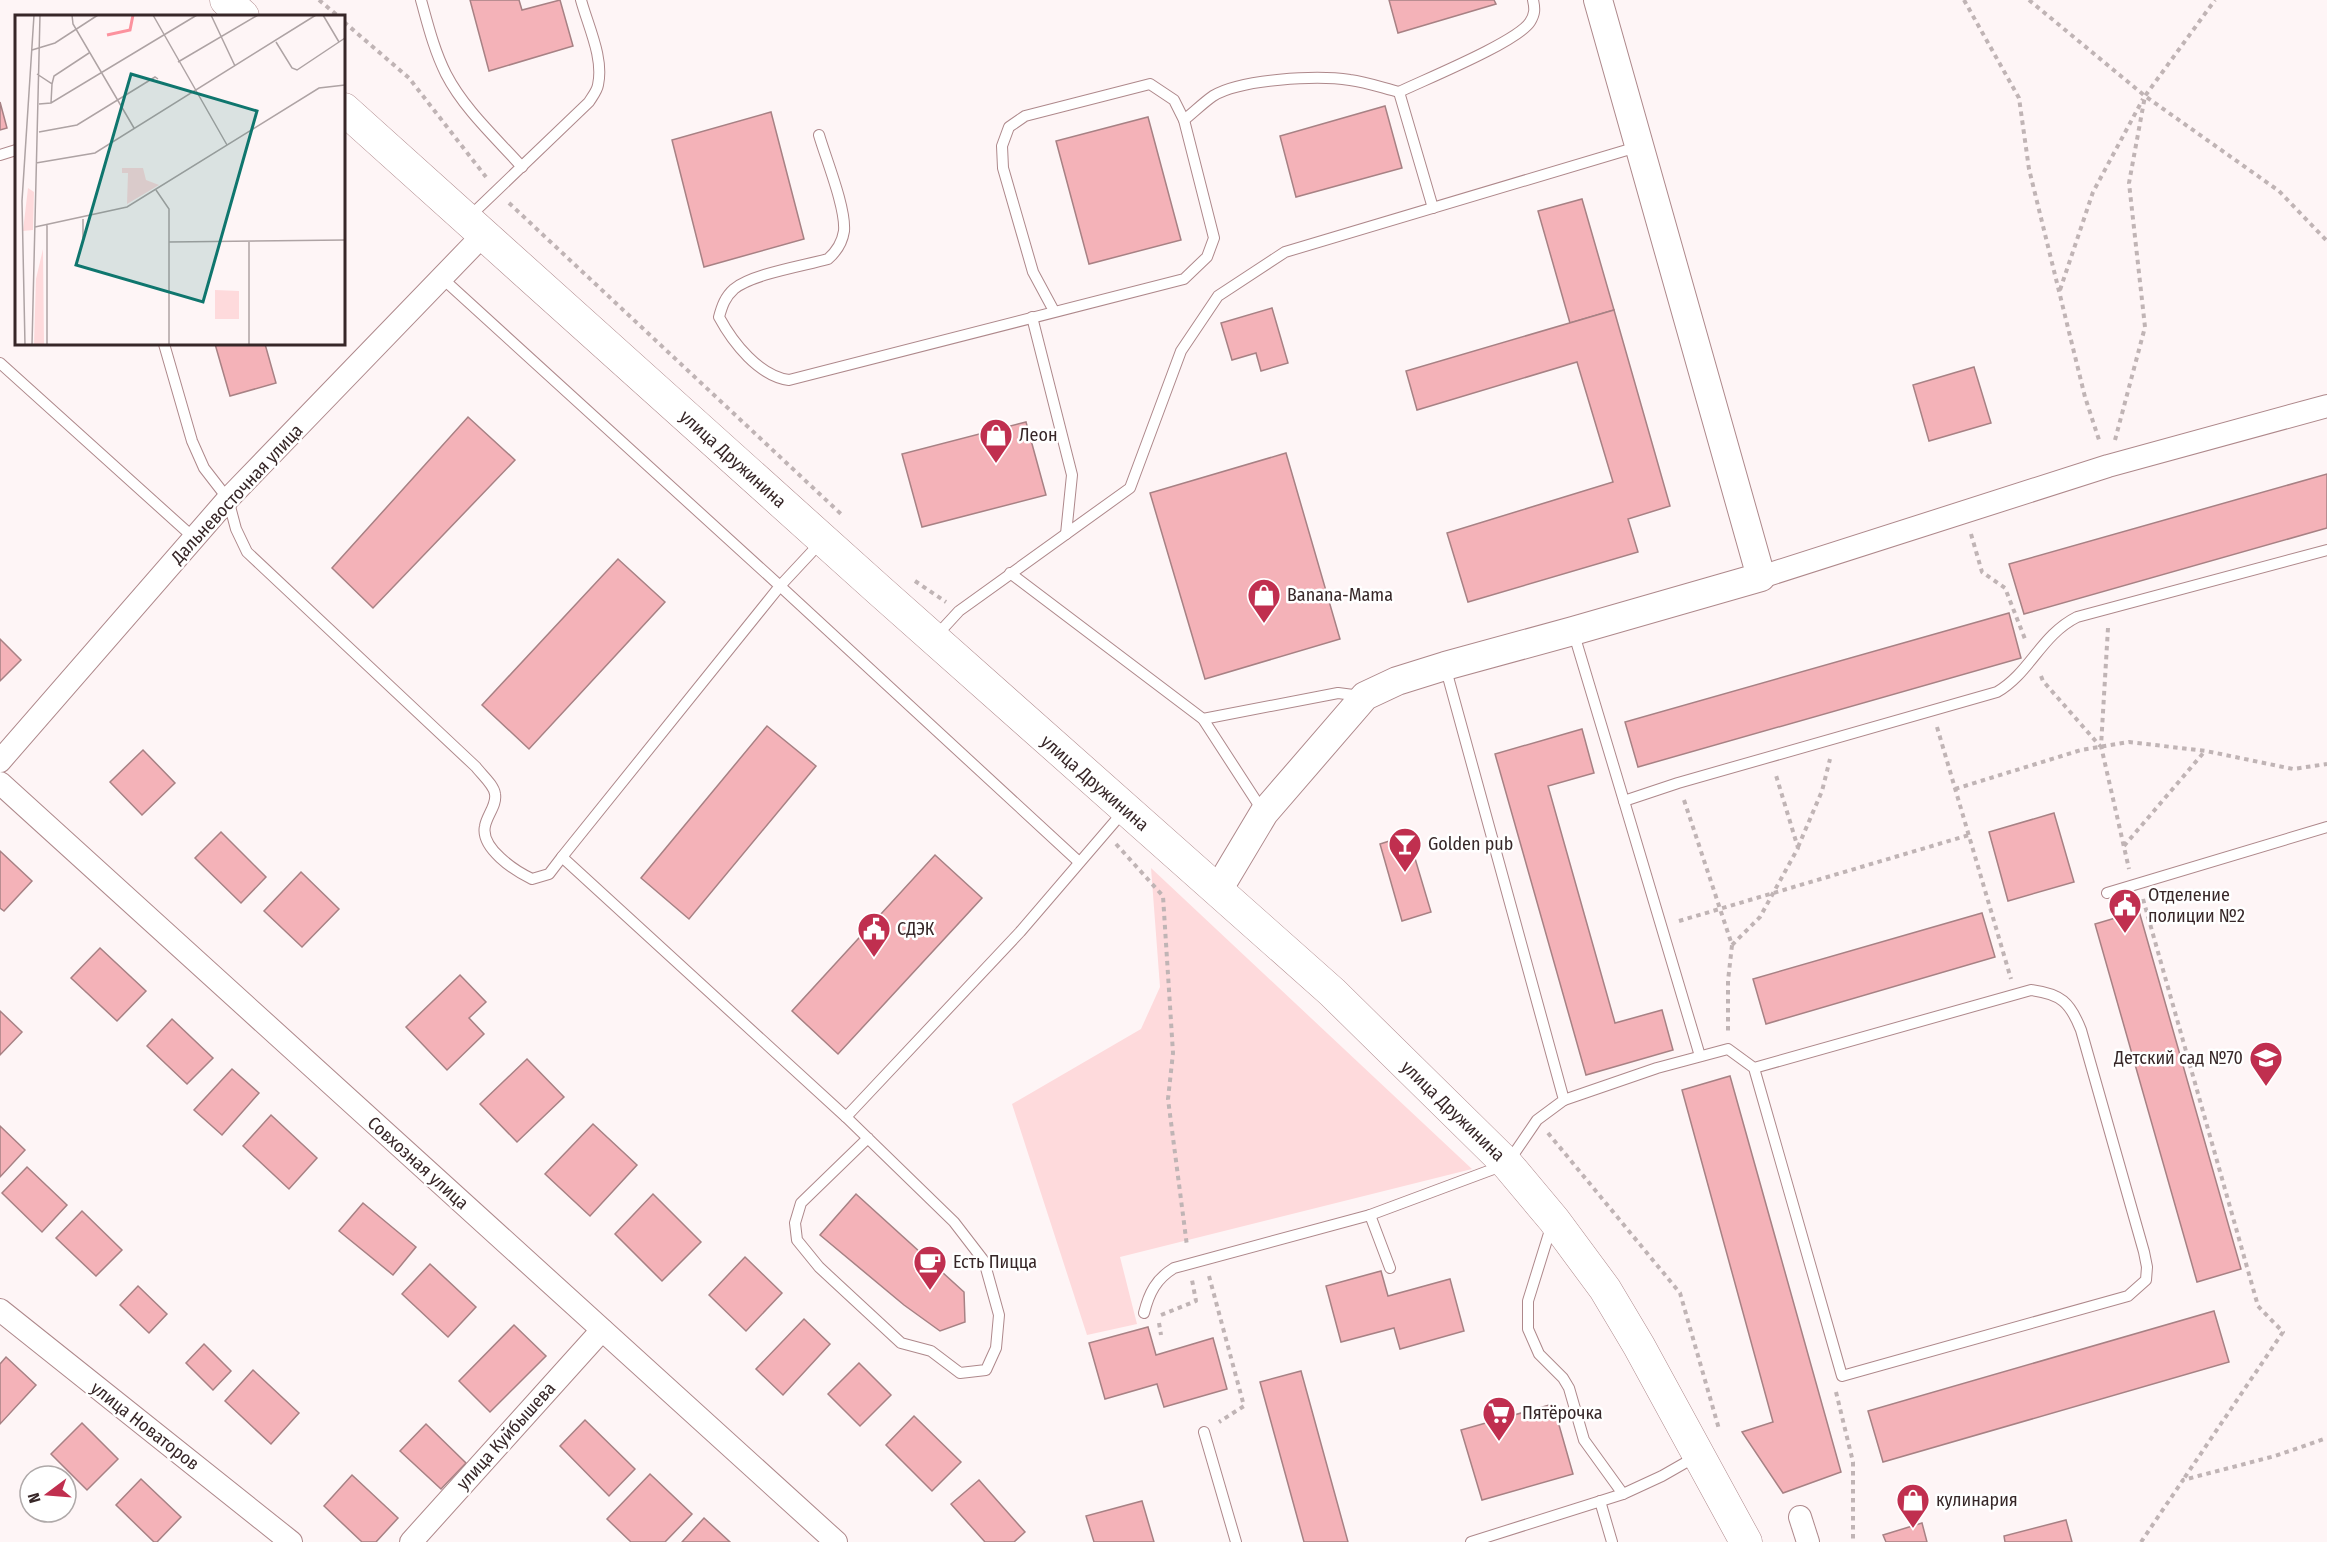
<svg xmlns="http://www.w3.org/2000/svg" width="2327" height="1542" viewBox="0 0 2327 1542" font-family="'Fira Sans Condensed',sans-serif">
<rect width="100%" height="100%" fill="#fef5f6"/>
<path fill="#fedadc" d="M1151,868L1472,1169L1120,1257L1137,1324L1087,1335L1012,1104L1141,1029L1160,987Z"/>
<g fill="#f4b2b8" stroke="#a78184" stroke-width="1.5">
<path d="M470,0H519L522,10L560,0L573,46L489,71Z"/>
<path d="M1389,0H1494L1496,4L1398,33Z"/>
<path d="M0,102L7,128L0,130Z"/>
<path d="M1385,106L1402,168L1296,197L1280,136Z"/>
<path d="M771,112L804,239L704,267L672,140Z"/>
<path d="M1148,117L1181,240L1089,264L1056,141Z"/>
<path d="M1582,199L1614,310L1570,323L1538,211Z"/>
<path d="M1272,308L1288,363L1261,371L1256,353L1232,360L1221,323Z"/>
<path d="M1614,310L1670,506L1628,519L1638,552L1468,602L1447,533L1613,482L1577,362L1417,410L1406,371Z"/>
<path d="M215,344H265L276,383L230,396Z"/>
<path d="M1974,367L1991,423L1929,441L1913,385Z"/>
<path d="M468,417L515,460L373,608L332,568Z"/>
<path d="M1026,422L1046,495L922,527L902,454Z"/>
<path d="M1286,453L1340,639L1205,679L1150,493Z"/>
<path d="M2327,474V528L2024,614L2009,564Z"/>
<path d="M618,559L665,602L529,749L482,705Z"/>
<path d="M2009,613L2021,658L1638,767L1625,722Z"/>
<path d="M0,639L21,660L0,681Z"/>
<path d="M767,726L816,766L689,919L641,878Z"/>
<path d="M1582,729L1594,773L1548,786L1615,1023L1662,1010L1673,1050L1586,1075L1495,754Z"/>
<path d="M143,750L175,783L142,815L110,782Z"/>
<path d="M2054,813L2074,882L2008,901L1989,832Z"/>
<path d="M221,832L266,877L241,903L195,858Z"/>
<path d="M1408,835L1431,912L1402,921L1380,844Z"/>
<path d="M0,851L32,881L4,911L0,908Z"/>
<path d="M935,855L982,898L838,1054L792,1011Z"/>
<path d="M301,872L339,909L302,947L264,911Z"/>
<path d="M2139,911L2241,1269L2197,1282L2095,924Z"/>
<path d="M1982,913L1995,957L1766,1024L1753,979Z"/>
<path d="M100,948L146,991L117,1021L71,978Z"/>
<path d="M460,975L486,1002L469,1018L484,1034L447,1070L406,1027Z"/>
<path d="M0,1011L22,1032L0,1055Z"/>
<path d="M172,1019L213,1058L187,1084L147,1046Z"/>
<path d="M527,1059L564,1097L517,1142L480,1104Z"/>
<path d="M232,1069L259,1093L222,1135L194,1110Z"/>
<path d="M1730,1076L1841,1472L1783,1493L1742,1432L1773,1422L1682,1090Z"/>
<path d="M271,1115L317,1158L289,1189L243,1146Z"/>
<path d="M593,1124L637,1165L590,1216L545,1174Z"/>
<path d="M0,1126L25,1150L0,1177Z"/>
<path d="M27,1167L67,1205L42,1232L2,1193Z"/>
<path d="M653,1194L701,1242L662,1281L615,1234Z"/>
<path d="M856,1194L964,1292L965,1322L940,1331L904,1305L820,1235Z"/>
<path d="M363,1203L416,1247L393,1275L339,1231Z"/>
<path d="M82,1211L122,1250L96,1276L56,1238Z"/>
<path d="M745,1257L782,1293L746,1331L709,1295Z"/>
<path d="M430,1264L476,1307L448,1337L402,1294Z"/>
<path d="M1381,1271L1388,1296L1450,1279L1464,1331L1400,1349L1394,1328L1341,1342L1326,1286Z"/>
<path d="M138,1286L167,1314L149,1333L120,1305Z"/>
<path d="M2214,1311L2229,1362L1883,1462L1868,1411Z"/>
<path d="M804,1319L830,1344L783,1395L756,1369Z"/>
<path d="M514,1325L546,1356L490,1412L459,1381Z"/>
<path d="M1148,1327L1156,1355L1213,1338L1227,1389L1164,1407L1157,1384L1105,1399L1089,1343Z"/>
<path d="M204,1344L231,1371L213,1390L186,1363Z"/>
<path d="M6,1357L36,1385L0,1424V1364Z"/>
<path d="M859,1363L891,1395L860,1426L828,1394Z"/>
<path d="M253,1370L299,1413L271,1444L225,1401Z"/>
<path d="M1301,1371L1348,1542H1304L1260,1382Z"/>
<path d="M1553,1404L1573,1474L1482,1500L1461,1430Z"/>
<path d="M914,1416L961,1462L932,1491L886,1445Z"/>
<path d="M585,1420L635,1469L609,1496L560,1446Z"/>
<path d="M82,1423L118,1459L87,1490L51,1454Z"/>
<path d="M426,1424L466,1463L441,1489L400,1451Z"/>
<path d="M650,1474L692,1514L665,1542H631L607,1519Z"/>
<path d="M352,1475L398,1518L376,1542H362L324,1506Z"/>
<path d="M141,1479L181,1517L157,1542H154L116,1505Z"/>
<path d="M979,1480L1025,1532L1014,1542H985L951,1504Z"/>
<path d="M1142,1501L1154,1542H1094L1086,1516Z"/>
<path d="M704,1518L730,1542H682Z"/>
<path d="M2066,1520L2072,1542H2005L2004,1536Z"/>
<path d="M1922,1523L1927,1542H1886L1883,1535Z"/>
</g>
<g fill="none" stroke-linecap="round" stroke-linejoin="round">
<defs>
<g id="service">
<path d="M421,0C428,25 434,50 446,74C464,109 496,138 522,167"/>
<path d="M1184,120C1194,112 1203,103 1213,96C1241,79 1317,75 1350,80C1366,82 1383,88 1399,92"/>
<path d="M819,135C826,159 846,208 844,231C842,244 836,252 828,259C803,266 752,274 734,289C725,297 722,306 719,317C733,343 759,376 789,380L1184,279L1207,257L1214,238L1184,120L1174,100L1150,84L1025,116L1009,127L1002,146L1003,168L1033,272L1054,311"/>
<path d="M0,155L16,150"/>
<path d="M1433,208L1399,92C1426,79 1517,42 1530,22C1535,14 1535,9 1533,0"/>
<path d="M468,218L589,102C592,97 597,91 598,85C604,58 588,26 581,0"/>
<path d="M442,278L780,586L562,857L846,1117L1020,932L1123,812"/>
<path d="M1032,317L1072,475L1066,534"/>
<path d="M164,344L192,441L204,468L228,499L236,529L247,552L476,767C482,775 494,785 495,794C497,805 487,815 485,826C480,848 515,871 532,879L549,874L562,857"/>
<path d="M0,363L194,538"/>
<path d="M821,542L780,586L1079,862"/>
<path d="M1010,573L1203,719L1264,813"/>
<path d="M1573,631L1624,801"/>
<path d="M936,636L959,611L1130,488L1181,351L1218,296L1285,252L1637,147"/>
<path d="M1203,719L1338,693L1361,696"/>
<path d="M2107,893L2327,827"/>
<path d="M1700,1056L1624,801L1678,783L1997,692C2030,673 2041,635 2077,617L2327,550"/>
<path d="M1564,1100L1657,1068L1728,1049L1754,1068L1842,1376L2128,1296L2146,1280L2147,1267L2144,1252L2081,1030C2070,1002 2061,994 2031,990L1754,1068"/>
<path d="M846,1117L954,1222L984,1261L999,1315L996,1348L986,1370L960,1373L931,1351L901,1343L819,1267L797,1240L795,1223L801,1203L868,1138"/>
<path d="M1370,1215L1390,1268"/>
<path d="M1551,1227L1528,1301V1329L1539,1354L1563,1378L1569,1388L1584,1440L1623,1494"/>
<path d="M1144,1313C1149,1293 1156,1279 1174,1268L1370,1215L1507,1164L1537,1120L1564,1100L1445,666"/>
<path d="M1204,1432L1236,1542"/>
<path d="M1600,1501L1612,1542"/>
<path d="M1471,1542L1623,1494L1662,1476L1697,1456"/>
</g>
<g id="minor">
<path d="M1761,577L2108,466L2327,406"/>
<path d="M0,761L228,499L483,235"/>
<path d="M0,783L836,1542"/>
<path d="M0,1310L291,1542"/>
<path d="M1800,1517L1808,1542"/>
<path d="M411,1542L602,1330"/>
</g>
<path id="tertiary" d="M1218,890L1264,813L1365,696L1397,681L1445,666L1573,631L1761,577L1598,0"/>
<g id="secondary">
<path d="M226,0L243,16"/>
<path d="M344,109L879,590L1332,992L1507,1164L1554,1220L1605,1289L1639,1346L1746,1542"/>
</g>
</defs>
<use href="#service" stroke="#ae888b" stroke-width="12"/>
<use href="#minor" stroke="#ae888b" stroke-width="24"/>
<use href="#tertiary" stroke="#ae888b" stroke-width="30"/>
<use href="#secondary" stroke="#ae888b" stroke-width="33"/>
<g stroke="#c0b4b5" stroke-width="4" stroke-dasharray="4.5 4.5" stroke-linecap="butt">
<path d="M319,0L338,16"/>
<path d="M1964,0L2019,98L2029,169L2085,397L2100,443"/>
<path d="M2029,0L2145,96L2279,191L2327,241"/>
<path d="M344,22L409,78L486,177"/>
<path d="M509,203L841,514"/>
<path d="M2060,290L2093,192L2143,99"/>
<path d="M2115,440L2145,327L2129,183L2145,96L2215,0"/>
<path d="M1971,534L1982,572L2005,588L2025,639"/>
<path d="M915,581L946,602"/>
<path d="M2108,628L2101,746L2129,869"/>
<path d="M2041,676L2043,681L2100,746"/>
<path d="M1937,727L2011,979"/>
<path d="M1955,789L2081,750L2129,742L2206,751L2293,769L2327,764"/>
<path d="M1684,800L1732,945L1728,981V1031"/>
<path d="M1116,844L1163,896L1173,1053L1168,1099L1187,1246"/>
<path d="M2124,846L2205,751"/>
<path d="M1798,847L1822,791L1830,759"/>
<path d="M2143,899L2258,1306L2283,1332L2183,1480"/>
<path d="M1679,921L1969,835"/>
<path d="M1732,945L1760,917L1798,848L1775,772"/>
<path d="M1548,1133L1680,1293L1719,1429"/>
<path d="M1209,1276L1244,1406L1219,1422"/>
<path d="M1161,1315L1196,1301L1192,1280"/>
<path d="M1159,1323L1161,1335"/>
<path d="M1836,1392L1853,1462V1542"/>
<path d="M2141,1542L2183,1480L2275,1456L2327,1438"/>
</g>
<use href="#service" stroke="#fff" stroke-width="10"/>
<use href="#minor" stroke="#fff" stroke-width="22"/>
<use href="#tertiary" stroke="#fff" stroke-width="28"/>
<use href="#secondary" stroke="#fff" stroke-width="32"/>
</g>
<defs>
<symbol id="shop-pin" viewBox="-11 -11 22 30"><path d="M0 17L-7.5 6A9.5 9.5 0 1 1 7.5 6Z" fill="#c02f4f" stroke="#fff"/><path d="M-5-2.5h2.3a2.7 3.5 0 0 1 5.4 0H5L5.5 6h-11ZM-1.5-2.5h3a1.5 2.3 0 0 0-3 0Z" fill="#fff"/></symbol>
<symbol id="bar-pin" viewBox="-11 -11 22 30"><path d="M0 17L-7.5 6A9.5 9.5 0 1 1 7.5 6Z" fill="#c02f4f" stroke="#fff"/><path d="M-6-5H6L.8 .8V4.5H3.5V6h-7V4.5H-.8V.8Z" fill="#fff"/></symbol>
<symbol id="civic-pin" viewBox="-11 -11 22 30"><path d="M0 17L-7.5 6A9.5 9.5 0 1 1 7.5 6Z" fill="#c02f4f" stroke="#fff"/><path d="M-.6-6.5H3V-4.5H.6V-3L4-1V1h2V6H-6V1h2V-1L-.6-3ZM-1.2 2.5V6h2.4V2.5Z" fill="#fff"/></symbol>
<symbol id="school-pin" viewBox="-11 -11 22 30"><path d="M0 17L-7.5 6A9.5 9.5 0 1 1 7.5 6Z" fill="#c02f4f" stroke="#fff"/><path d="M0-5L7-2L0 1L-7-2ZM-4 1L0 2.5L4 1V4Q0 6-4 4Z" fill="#fff"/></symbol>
<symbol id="cafe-pin" viewBox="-11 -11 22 30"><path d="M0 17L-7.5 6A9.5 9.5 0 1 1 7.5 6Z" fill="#c02f4f" stroke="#fff"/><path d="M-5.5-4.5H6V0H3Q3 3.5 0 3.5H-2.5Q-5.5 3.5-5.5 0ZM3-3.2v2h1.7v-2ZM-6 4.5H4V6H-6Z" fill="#fff"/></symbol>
<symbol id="supermarket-pin" viewBox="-11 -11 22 30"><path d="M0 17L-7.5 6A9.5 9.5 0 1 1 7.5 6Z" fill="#c02f4f" stroke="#fff"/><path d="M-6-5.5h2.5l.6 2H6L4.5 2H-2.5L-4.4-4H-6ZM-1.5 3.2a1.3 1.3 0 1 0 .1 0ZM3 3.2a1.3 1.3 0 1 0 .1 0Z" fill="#fff"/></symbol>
</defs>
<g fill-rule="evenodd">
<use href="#shop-pin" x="977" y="416" width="38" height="52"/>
<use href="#shop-pin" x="1245" y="576" width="38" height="52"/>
<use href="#bar-pin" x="1386" y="825" width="38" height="52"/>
<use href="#civic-pin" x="2106" y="886" width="38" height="52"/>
<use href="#civic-pin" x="855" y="910" width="38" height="52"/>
<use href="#school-pin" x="2247" y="1039" width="38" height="52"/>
<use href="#cafe-pin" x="911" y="1243" width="38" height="52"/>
<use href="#supermarket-pin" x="1480" y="1394" width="38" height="52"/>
<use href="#shop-pin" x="1894" y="1481" width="38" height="52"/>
</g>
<g text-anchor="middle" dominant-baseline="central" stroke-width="5" stroke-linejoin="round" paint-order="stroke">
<g font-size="18" fill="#372728" stroke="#fff" text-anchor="start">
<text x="1019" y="435">Леон</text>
<text x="1287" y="595">Banana-Mama</text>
<text x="1428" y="844">Golden pub</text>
<text x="2148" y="895">Отделение<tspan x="2148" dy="21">полиции №2</tspan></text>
<text x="897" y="929">СДЭК</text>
<text x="2243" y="1058" text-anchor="end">Детский сад №70</text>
<text x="953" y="1262">Есть Пицца</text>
<text x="1522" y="1413">Пятёрочка</text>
<text x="1936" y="1500">кулинария</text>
</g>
<g font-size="18" fill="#372728" stroke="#fff">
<text transform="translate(733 459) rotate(42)">улица Дружинина</text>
<text transform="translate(237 494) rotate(-47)">Дальневосточная улица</text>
<text transform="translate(1095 783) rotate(41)">улица Дружинина</text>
<text transform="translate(1453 1111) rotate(44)">улица Дружинина</text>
<text transform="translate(418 1163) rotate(42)">Совхозная улица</text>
<text transform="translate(145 1426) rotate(38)">улица Новаторов</text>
<text transform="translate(506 1436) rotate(-48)">улица Куйбышева</text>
</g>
</g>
<g transform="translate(15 15)">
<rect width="330" height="330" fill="#fef5f6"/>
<path d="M107,153H128L131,165L144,170L112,189L113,158H107ZM13,173L19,177L18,215L8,216ZM28,234L29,330H19L21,264ZM200,275L224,276V304H200Z" fill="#fedadc"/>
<path fill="none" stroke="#fc929e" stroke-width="3" d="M92,20L115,15L118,0"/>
<path fill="none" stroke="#aea3a4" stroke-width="1.5" d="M57,0L58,9L119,113M138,0L212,130M196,0L220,51M308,0L324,27M261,27L277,53L282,55L330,23M17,35L40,28L83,0M163,47L243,0M22,59L37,69L36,88M37,69L39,61L74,38M24,89L36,88L182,0M24,117L62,110L140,62L143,64M21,148L80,138L301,0M141,175L154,194V330M68,204V223M32,210V330M20,212L112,192L304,73L330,70M154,227L330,225M10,330L7,186L19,0M17,330L25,0M234,330V227"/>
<path fill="#0f766e" fill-opacity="0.15" stroke="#0f766e" stroke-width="3" d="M116,59L242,96L188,287L61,250Z"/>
<rect width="330" height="330" fill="none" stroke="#372728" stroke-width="3"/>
</g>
<g transform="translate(48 1494) rotate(254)"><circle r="28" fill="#ffffff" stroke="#afa9a9" stroke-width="1.5"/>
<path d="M0-4.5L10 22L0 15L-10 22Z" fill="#c02f4f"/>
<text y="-9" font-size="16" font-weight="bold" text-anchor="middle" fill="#372728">N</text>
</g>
</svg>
